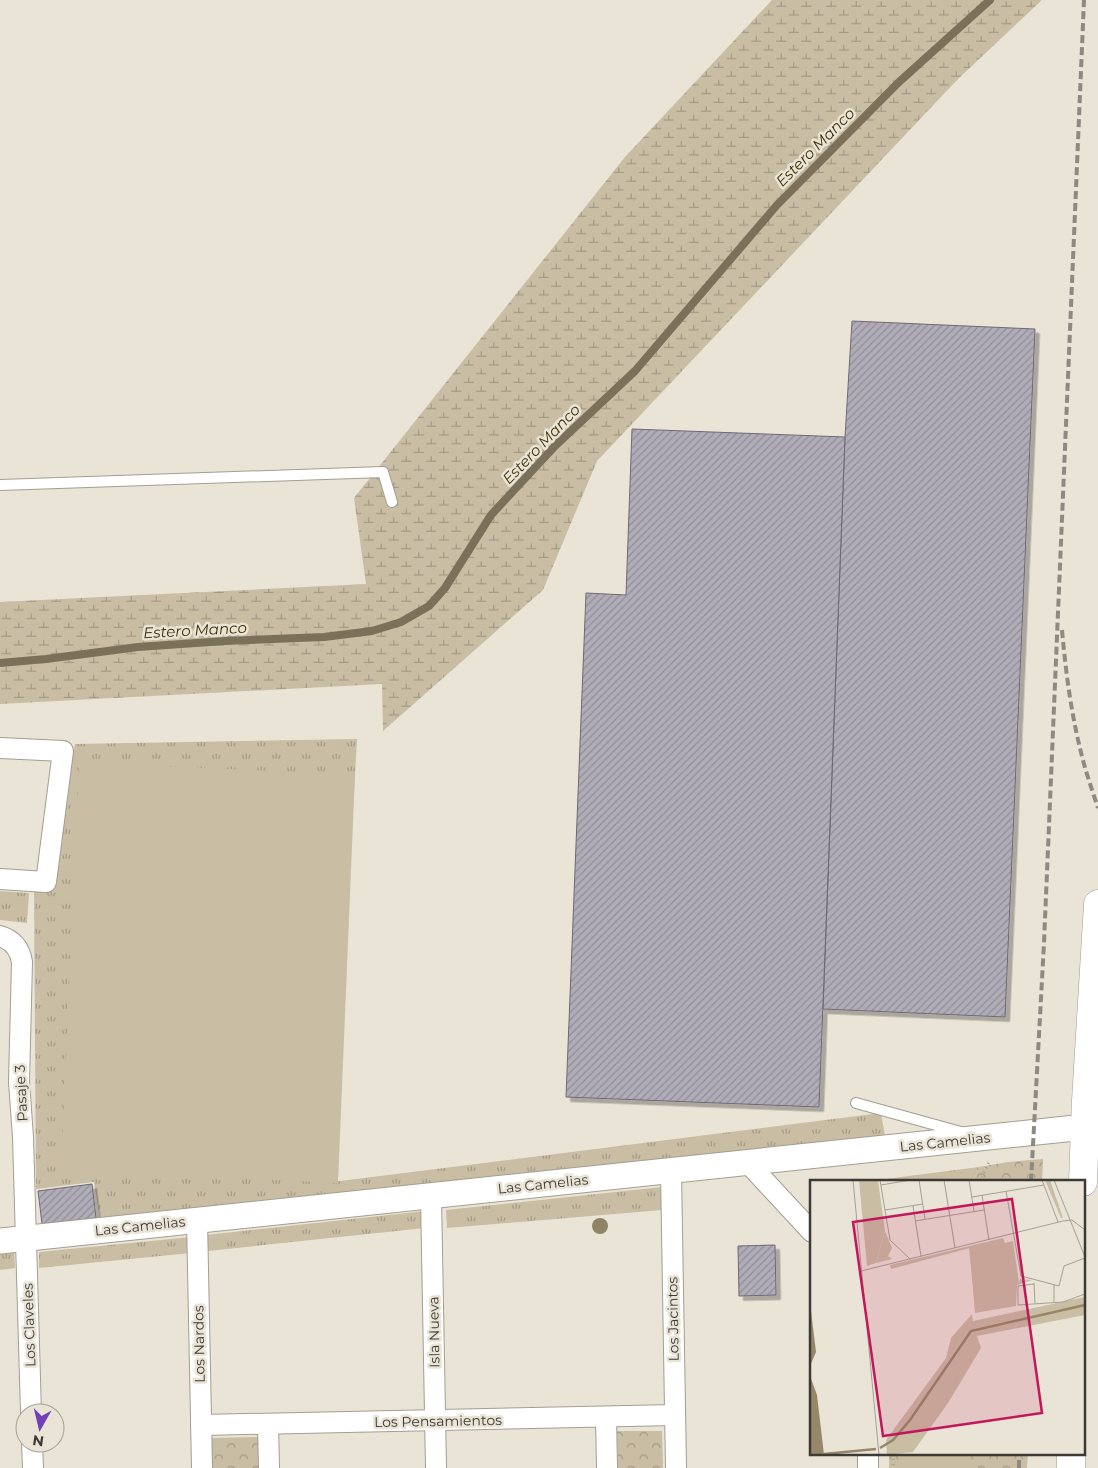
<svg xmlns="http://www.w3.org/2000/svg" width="1098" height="1468" viewBox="0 0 1098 1468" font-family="Montserrat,sans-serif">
<defs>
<pattern id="grass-tufts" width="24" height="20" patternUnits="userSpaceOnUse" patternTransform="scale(1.25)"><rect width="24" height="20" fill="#c9bda3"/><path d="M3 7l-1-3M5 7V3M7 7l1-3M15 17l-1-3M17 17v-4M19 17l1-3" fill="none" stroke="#a49b86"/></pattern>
<pattern id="wetland-marsh" width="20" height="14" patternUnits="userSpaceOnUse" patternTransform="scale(1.25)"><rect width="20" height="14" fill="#c9bda3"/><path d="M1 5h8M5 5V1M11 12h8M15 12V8" fill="none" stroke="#a49b86"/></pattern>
<pattern id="park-crowns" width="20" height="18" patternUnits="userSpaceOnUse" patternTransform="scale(1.25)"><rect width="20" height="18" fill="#c9bda3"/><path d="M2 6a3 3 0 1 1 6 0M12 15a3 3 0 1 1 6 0" fill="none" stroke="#a49b86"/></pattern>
<pattern id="building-hatch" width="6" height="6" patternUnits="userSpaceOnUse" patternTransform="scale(1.25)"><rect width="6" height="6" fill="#b0adb9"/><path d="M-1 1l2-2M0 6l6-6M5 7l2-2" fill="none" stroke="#908e97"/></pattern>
<filter id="shadow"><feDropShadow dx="4.5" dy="4.5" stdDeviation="0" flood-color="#0004"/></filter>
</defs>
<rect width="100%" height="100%" fill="#eae4d7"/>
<g fill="url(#grass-tufts)">
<path d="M357,739L332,1182L881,1113L886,1142L100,1220L94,1182L36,1189L34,886L51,887L75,744Z"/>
<path d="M0,891L29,893L27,923L0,920Z"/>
<path d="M979,1167L973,1182L870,1181Z"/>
<path d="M662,1187V1210L447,1228L446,1210Z"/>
<path d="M425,1211V1228L208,1251L206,1235Z"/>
<path d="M191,1237V1253L39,1268V1252Z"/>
<path d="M14,1249L15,1268L0,1270V1251Z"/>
</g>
<path fill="url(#wetland-marsh)" d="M772,0H1042L957,80L597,461L543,590L383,731L382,684L0,704V602L366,584L354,498L625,157Z"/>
<g fill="url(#park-crowns)">
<path d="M1043,1159L1042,1182H973L979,1167L1008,1162Z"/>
<path d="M617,1431H662L663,1468H618Z"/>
<path d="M259,1437V1468H210L209,1438Z"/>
<path d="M889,1454H1028L1027,1468H889Z"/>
</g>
<g fill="#c9bda3">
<path d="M79,763L355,774L338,1183L61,1171Z"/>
<path d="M902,1454H971L970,1468H901Z"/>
</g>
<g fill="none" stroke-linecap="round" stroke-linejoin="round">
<path stroke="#7b7059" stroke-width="8" d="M0,663L46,659L138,647L225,641L324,637L372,631L401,622L429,606L445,588L491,515L555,446L635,371L777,205L899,82L990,0"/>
</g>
<g fill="url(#building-hatch)" stroke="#6d6975" filter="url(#shadow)">
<path d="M852,321L1035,329L1005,1017L823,1009L845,437Z"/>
<path d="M632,429L845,437L819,1107L566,1097L586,593L626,595Z"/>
<path d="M92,1184L96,1218L42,1224L38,1191Z"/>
<path d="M775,1245L776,1295L739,1296L738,1246Z"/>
</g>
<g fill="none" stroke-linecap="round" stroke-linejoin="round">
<defs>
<g id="service">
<path d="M0,485L383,472L392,502"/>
<path d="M856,1103L961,1132"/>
</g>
<g id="minor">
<path d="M0,748L63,751L46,882L0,879"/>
<path d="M0,936C13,940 20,949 22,962L19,1082L23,1137L31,1413"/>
<path d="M748,1163L812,1232"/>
<path d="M671,1171L676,1468"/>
<path d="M431,1196L436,1468"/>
<path d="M197,1220L202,1468"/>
<path d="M606,1417L607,1468"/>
<path d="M268,1424L269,1468"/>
<path d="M201,1425L675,1415"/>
<path d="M32,1443L33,1468"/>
<path d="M868,1454V1468"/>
</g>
<path id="tertiary" d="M0,1241L1085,1127"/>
<g id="primary">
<path d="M1083,1182L1086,1101L1098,904"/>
<path d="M1071,1468V1454"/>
</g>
</defs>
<use href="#service" stroke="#a49e92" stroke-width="12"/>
<use href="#minor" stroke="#a49e92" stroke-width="22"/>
<use href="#tertiary" stroke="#a49e92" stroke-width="27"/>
<use href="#primary" stroke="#a49e92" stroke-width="29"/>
<g stroke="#a6a197" stroke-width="3" stroke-dasharray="1 4" stroke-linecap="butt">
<path d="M980,1182L989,1162"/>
<path d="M893,1454V1468"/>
</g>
<use href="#service" stroke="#fff" stroke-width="10"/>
<use href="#minor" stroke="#fff" stroke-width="20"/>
<use href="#tertiary" stroke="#fff" stroke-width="25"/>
<use href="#primary" stroke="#fff" stroke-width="28"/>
<g stroke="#8e8a81" stroke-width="4" stroke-dasharray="8 4" stroke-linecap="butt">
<path d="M1062,630C1066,675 1072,720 1084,764C1088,778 1093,793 1098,808"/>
<path d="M1031,1182L1044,943L1084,0"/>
<path d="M1019,1468V1454"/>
</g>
</g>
<circle fill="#908466" cx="600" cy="1226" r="8"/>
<g text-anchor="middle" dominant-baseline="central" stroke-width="5" stroke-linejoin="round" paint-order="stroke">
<g font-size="14" fill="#3c3a35" stroke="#eae4d7">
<text transform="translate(21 1093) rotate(-93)">Pasaje 3</text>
<text transform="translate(945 1142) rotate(-6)">Las Camelias</text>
<text transform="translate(543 1184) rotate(-6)">Las Camelias</text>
<text transform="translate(140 1226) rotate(-6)">Las Camelias</text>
<text transform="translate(673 1319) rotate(-91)">Los Jacintos</text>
<text transform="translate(29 1325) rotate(-92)">Los Claveles</text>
<text transform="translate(434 1332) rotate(-91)">Isla Nueva</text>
<text transform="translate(199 1344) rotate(-91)">Los Nardos</text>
<text transform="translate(438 1421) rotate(-1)">Los Pensamientos</text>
</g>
<g font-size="15" font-style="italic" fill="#403004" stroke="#eae4d7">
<text transform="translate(815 147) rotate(-45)">Estero Manco</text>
<text transform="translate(541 444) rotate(-46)">Estero Manco</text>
<text transform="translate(195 630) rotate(-3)">Estero Manco</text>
</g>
</g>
<g transform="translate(810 1180)">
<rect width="275" height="275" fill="#eae4d7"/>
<path d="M75,51L82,68L78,76L82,79L66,83ZM193,58L195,63L203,61L209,103L210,99L222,100L207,105L206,126L165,133L160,68L81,89L80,85Z" fill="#c9bda3"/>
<path d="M275,117V135L167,156L171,168L138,223L103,272L77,275L76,260L136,178L141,158L162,134L163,141Z" fill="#c9bda3"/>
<path d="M49,0H68L75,51L66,83L57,86ZM235,0H240L253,38H251Z" fill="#c9bda3"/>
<path d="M70,27L72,49L62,50L60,28ZM200,64L205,124L165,128L159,68Z" fill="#c9bda3"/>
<path d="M0,123L6,172L0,186ZM0,196L7,215L14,275H0Z" fill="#968768"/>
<path fill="none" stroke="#968768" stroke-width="2.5" d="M70,268L83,260L100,240L161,151L275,125M14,274L66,269"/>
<path fill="none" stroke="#a4a096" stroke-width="1" d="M43,0L69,275M70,0L80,60L100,79M109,0L115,39M134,0L145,68M159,0L164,31M232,0L248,42M244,0L275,77M71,5L101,0M196,11L211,96L249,106L254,86L275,78M172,15L179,60M162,17L234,5M103,26L111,76M75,30L113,24M105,41L174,30M51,91L253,41L262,40L275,50M224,103L225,123M224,104L208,106V125L253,122L275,114M244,105V123"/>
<path fill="#c2185b" fill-opacity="0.15" stroke="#c2185b" stroke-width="2.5" d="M202,19L232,233L73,256L43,42Z"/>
<rect width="275" height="275" fill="none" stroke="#3c3a35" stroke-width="2.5"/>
</g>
<g transform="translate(40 1428) rotate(188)"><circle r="24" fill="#eae4d7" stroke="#a4a096"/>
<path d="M0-4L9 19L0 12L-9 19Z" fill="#723fb6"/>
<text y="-8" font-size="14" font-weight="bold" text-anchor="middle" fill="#3c3a35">N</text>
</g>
</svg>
